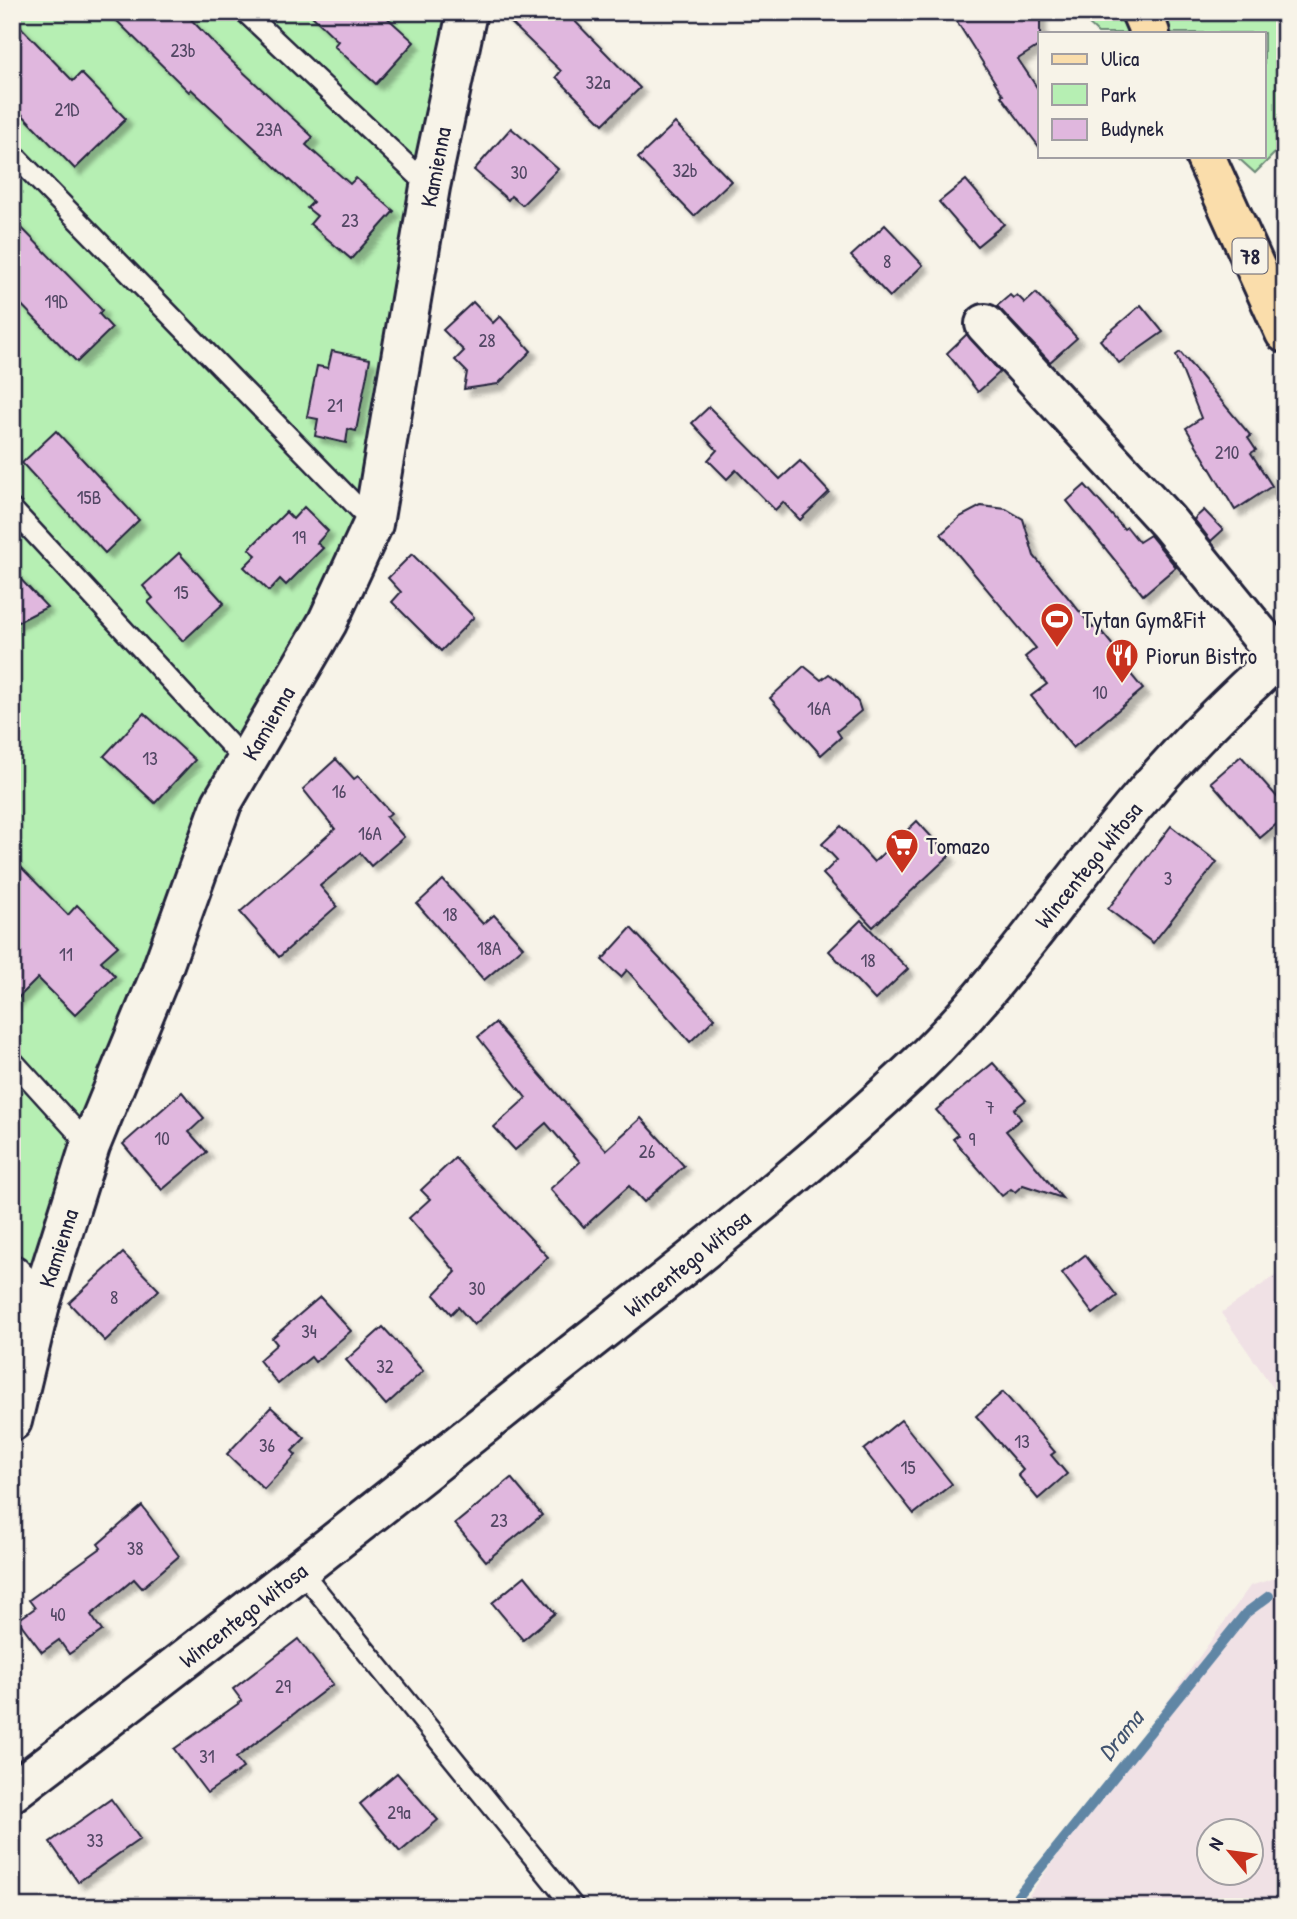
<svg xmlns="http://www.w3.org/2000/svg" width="1297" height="1919" viewBox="0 0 1297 1919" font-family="'Patrick Hand',sans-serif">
<defs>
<filter id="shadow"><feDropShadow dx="6" dy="6" stdDeviation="2" flood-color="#0004"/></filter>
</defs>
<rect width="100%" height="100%" fill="#f7f3e8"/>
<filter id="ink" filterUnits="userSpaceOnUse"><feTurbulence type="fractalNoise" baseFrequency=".0143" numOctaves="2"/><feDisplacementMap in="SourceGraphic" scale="14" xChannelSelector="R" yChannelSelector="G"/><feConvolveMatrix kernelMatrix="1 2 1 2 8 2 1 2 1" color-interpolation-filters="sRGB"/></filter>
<g filter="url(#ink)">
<g fill="#f0e1e5" fill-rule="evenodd">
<path d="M1285,1269V1405L1221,1313Z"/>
<path d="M1285,1575V1907H1041L1029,1895L1250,1586ZM1210,1832H1252V1874H1210Z"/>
</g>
<g fill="#b6efb3" stroke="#6c8877" stroke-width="2">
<path d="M12,12H475L387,491L220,829L12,1423Z"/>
<path d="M1075,12H1285V143L1255,173L1236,156H1264V33H1098Z"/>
</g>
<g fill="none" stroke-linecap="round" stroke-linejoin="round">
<path stroke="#6186a5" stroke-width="10" d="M1009,1907L1246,1613L1269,1596"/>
</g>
<g fill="#e0b7de" stroke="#22223b" stroke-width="2" filter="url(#shadow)">
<path d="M108,12H184L225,55L313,137L306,145L350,184L356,178L394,211L351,259L310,224L317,216L307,208L313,202L191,89L189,92Z"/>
<path d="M308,12H381L414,42L376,84L334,46L338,41Z"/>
<path d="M500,12H566L640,88L603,124L556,77L561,71Z"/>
<path d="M951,12H1040V45L1018,59L1040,92V148L1001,96L1003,95Z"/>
<path d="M12,18L73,81L81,73L126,119L75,169L12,104Z"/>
<path d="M675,123L731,181L694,216L638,158Z"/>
<path d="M511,128L558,169L522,205L511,196L508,200L474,170Z"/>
<path d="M966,180L1004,224L977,246L939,202Z"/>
<path d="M12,218L102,310L99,314L112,328L77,362L12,295Z"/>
<path d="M885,225L923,265L890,297L851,256Z"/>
<path d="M1036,293L1077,338L1050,362L997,306L1010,295L1013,298L1017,295L1025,303Z"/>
<path d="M473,302L493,323L500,316L531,351L498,384L464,389L467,372L455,360L464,351L443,330Z"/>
<path d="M1141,305L1163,332L1119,363L1100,340Z"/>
<path d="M967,334L1000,372L978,392L947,353Z"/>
<path d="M332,351L370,359L356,431L348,429L346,443L315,436L318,419L307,417L317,366L328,368Z"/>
<path d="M1180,352L1251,436L1248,438L1256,450L1251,453L1272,486L1235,510L1186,428L1201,418L1176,355Z"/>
<path d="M709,407L780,479L800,461L829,492L800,520L783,502L775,510L736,470L727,479L708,460L717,450L692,423Z"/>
<path d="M56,431L139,520L105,553L22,463Z"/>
<path d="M1085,485L1124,529L1127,527L1139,542L1150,535L1176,567L1143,595L1067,501Z"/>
<path d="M981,506L1006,509L1023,519L1034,556L1093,628L1097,626L1114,647L1111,650L1143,689L1073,748L1031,696L1047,684L1025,657L1036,648L941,534L960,517Z"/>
<path d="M304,507L328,531L317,543L323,548L286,585L280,579L269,591L244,567L256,555L249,549L286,512L293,519Z"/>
<path d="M1204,510L1223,530L1211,541L1194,519Z"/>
<path d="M179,553L224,603L183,641L148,602L153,598L143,586Z"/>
<path d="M412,554L474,617L441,651L392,602L401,592L388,578Z"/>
<path d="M12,570L47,607L12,625Z"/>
<path d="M804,666L821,680L829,674L840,682L858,702L861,711L837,731L841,737L821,755L770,698Z"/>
<path d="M144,713L195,760L155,803L104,756Z"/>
<path d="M1241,756L1285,806V817L1260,838L1211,782Z"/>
<path d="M336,759L354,779L358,776L391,813L386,817L404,837L371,866L360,853L320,886L337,906L279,957L240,912L335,829L303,789Z"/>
<path d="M917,821L949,856L873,927L823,874L837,860L822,844L841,826L874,862Z"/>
<path d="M1171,826L1217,862L1153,943L1108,909Z"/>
<path d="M12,858L68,915L77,905L118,946L101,961L115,976L75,1015L38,978L12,1004Z"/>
<path d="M443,880L483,924L494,915L523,947L484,980L417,904Z"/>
<path d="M861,920L908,969L875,1000L829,951Z"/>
<path d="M631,928L715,1018L690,1042L627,970L621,977L602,960Z"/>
<path d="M495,1023L606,1150L641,1118L684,1166L644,1202L629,1186L584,1227L550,1189L580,1162L546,1123L515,1150L494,1127L526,1098L478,1037Z"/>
<path d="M993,1063L1026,1100L1014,1109L1021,1119L1006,1131L1062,1198L1023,1185L1015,1192L1011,1189L1002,1196L953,1139L958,1135L936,1110Z"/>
<path d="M182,1092L204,1118L189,1132L207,1152L162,1190L123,1144Z"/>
<path d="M455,1158L548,1257L474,1325L458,1307L451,1314L434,1295L456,1272L409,1218L430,1199L421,1190Z"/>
<path d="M123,1253L159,1290L105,1341L69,1303Z"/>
<path d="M1085,1255L1117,1296L1093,1314L1062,1273Z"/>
<path d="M320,1297L351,1331L315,1362L311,1357L278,1384L259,1360L277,1344L272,1338Z"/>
<path d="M383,1327L423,1371L386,1405L346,1360Z"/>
<path d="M1003,1392L1055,1452L1051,1455L1067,1474L1038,1499L1018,1475L1023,1470L976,1416Z"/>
<path d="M271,1407L305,1438L292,1451L296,1455L264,1489L227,1454Z"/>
<path d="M901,1420L952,1484L914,1514L864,1450Z"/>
<path d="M511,1478L542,1515L486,1561L455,1524Z"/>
<path d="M142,1506L179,1556L142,1588L134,1579L91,1615L102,1631L69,1654L59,1640L42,1652L18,1620L35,1608L29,1600L101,1548L98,1544Z"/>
<path d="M525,1576L555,1613L523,1640L492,1603Z"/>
<path d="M298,1639L333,1684L236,1758L243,1768L207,1793L174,1749L242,1701L233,1689Z"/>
<path d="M397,1773L438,1820L400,1852L360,1804Z"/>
<path d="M111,1799L140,1839L78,1882L50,1842Z"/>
</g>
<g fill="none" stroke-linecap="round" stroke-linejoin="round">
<defs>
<g id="service">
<path d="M245,12L430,187"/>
<path d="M17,158L373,523"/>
<path d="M12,509L246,762"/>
<path d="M12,1060L90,1146"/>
<path d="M301,1571L574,1907"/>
</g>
<g id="minor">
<path d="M985,324L1167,521L1278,657"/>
<path d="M12,1275L40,1304"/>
<path d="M12,1421L40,1304L90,1146L159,978L222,803L327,623L373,524L430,187L467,12"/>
</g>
<path id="tertiary" d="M12,1792C197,1651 380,1508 562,1362C684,1266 807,1171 919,1064C1002,984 1065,886 1140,799C1184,746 1234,698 1285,652"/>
<g id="primary">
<path d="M1141,12L1150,33"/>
<path d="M1205,156L1285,333"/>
</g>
</defs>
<use href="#service" stroke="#22223b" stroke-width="24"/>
<use href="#minor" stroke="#22223b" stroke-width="44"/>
<use href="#tertiary" stroke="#22223b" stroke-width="44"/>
<use href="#primary" stroke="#22223b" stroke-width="44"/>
<use href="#service" stroke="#f7f3e8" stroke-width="19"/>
<use href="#minor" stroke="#f7f3e8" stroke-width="38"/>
<use href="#tertiary" stroke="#f7f3e8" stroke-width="38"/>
<use href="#primary" stroke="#faddab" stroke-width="38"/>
</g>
</g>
<defs>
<symbol id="stadium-pin" viewBox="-11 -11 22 30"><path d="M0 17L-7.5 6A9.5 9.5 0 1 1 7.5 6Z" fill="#c8321e" stroke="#f7f3e8"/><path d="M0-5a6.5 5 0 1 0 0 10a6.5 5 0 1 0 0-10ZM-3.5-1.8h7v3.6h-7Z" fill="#fff"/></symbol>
<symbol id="restaurant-pin" viewBox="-11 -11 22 30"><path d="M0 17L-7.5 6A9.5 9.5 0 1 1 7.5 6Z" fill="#c8321e" stroke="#f7f3e8"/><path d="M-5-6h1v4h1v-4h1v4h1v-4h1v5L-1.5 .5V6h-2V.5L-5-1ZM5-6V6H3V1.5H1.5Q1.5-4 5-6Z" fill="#fff"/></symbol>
<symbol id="supermarket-pin" viewBox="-11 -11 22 30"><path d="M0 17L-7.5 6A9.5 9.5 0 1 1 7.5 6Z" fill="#c8321e" stroke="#f7f3e8"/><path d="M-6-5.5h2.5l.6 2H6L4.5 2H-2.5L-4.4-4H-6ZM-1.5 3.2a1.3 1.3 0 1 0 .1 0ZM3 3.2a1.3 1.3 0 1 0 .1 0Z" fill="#fff"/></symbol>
</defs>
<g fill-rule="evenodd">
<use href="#stadium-pin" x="1038" y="600" width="38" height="52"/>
<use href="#restaurant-pin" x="1103" y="636" width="38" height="52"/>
<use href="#supermarket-pin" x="883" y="826" width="38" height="52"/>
</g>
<g text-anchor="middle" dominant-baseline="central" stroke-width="5" stroke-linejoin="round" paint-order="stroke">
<g font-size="19" fill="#524764">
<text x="183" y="50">23b</text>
<text x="598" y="82">32a</text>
<text x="67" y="109">21D</text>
<text x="269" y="129">23A</text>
<text x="685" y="170">32b</text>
<text x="519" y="172">30</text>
<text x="350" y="220">23</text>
<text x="887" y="261">8</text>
<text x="56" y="301">19D</text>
<text x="487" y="340">28</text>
<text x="335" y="405">21</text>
<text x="1227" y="452">210</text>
<text x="89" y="497">15B</text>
<text x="299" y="537">19</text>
<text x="181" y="592">15</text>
<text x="1100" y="692">10</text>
<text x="819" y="708">16A</text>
<text x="150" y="758">13</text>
<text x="339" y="791">16</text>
<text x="370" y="833">16A</text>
<text x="1168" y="878">3</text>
<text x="450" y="914">18</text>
<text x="489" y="948">18A</text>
<text x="66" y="954">11</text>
<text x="868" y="960">18</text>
<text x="990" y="1107">7</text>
<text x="162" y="1138">10</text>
<text x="972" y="1139">9</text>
<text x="647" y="1151">26</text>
<text x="477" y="1288">30</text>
<text x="114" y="1297">8</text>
<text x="309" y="1331">34</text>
<text x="385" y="1366">32</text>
<text x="1022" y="1441">13</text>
<text x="267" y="1445">36</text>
<text x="908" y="1467">15</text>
<text x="499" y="1520">23</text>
<text x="135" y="1548">38</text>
<text x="58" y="1614">40</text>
<text x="283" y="1686">29</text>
<text x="207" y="1756">31</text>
<text x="399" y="1812">29a</text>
<text x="95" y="1840">33</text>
</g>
<rect fill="#f7f3e8" stroke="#62616f" stroke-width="2" x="1232.5" y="238.5" width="35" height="35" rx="5"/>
<g font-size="21" font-weight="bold" fill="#22223b">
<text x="1250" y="256">78</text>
</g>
<g font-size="23" fill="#22223b" stroke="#f7f3e8">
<text transform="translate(435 167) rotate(-79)">Kamienna</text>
<text transform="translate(268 723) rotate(-60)">Kamienna</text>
<text transform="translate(1088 865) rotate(-51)">Wincentego Witosa</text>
<text transform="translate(58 1248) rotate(-72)">Kamienna</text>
<text transform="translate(687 1263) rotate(-39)">Wincentego Witosa</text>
<text transform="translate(243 1615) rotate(-38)">Wincentego Witosa</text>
</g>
<g font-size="23" fill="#22223b" stroke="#f7f3e8" text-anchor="start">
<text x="1082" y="619">Tytan Gym&amp;Fit</text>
<text x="1146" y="655">Piorun Bistro</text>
<text x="926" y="845">Tomazo</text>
</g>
<g font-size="24" font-style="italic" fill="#425470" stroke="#f7f3e8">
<text transform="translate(1120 1735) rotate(-51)">Drama</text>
</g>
</g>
<rect width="1297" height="1919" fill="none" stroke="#f7f3e8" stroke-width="42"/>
<rect x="21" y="21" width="1255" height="1877" fill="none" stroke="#22223b" stroke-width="2.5" filter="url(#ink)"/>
<rect x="1038" y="32" width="228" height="126" fill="#f7f3e8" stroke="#a29fa3" stroke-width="2"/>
<rect x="1052" y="54" width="35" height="10" fill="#faddab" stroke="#a29fa3" stroke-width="2"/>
<text x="1101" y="66" font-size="21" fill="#22223b">Ulica</text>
<rect x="1052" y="84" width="35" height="21" fill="#b6efb3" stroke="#a29fa3" stroke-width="2"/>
<text x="1101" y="102" font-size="21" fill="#22223b">Park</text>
<rect x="1052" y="119" width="35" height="21" fill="#e0b7de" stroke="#a29fa3" stroke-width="2"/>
<text x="1101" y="136" font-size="21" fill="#22223b">Budynek</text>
<g transform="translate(1230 1852) rotate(299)"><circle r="33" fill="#f7f3e8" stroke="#a29fa3" stroke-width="2"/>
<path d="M0-5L12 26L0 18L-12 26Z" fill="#c8321e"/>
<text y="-10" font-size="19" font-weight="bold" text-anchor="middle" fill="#22223b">N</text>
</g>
</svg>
